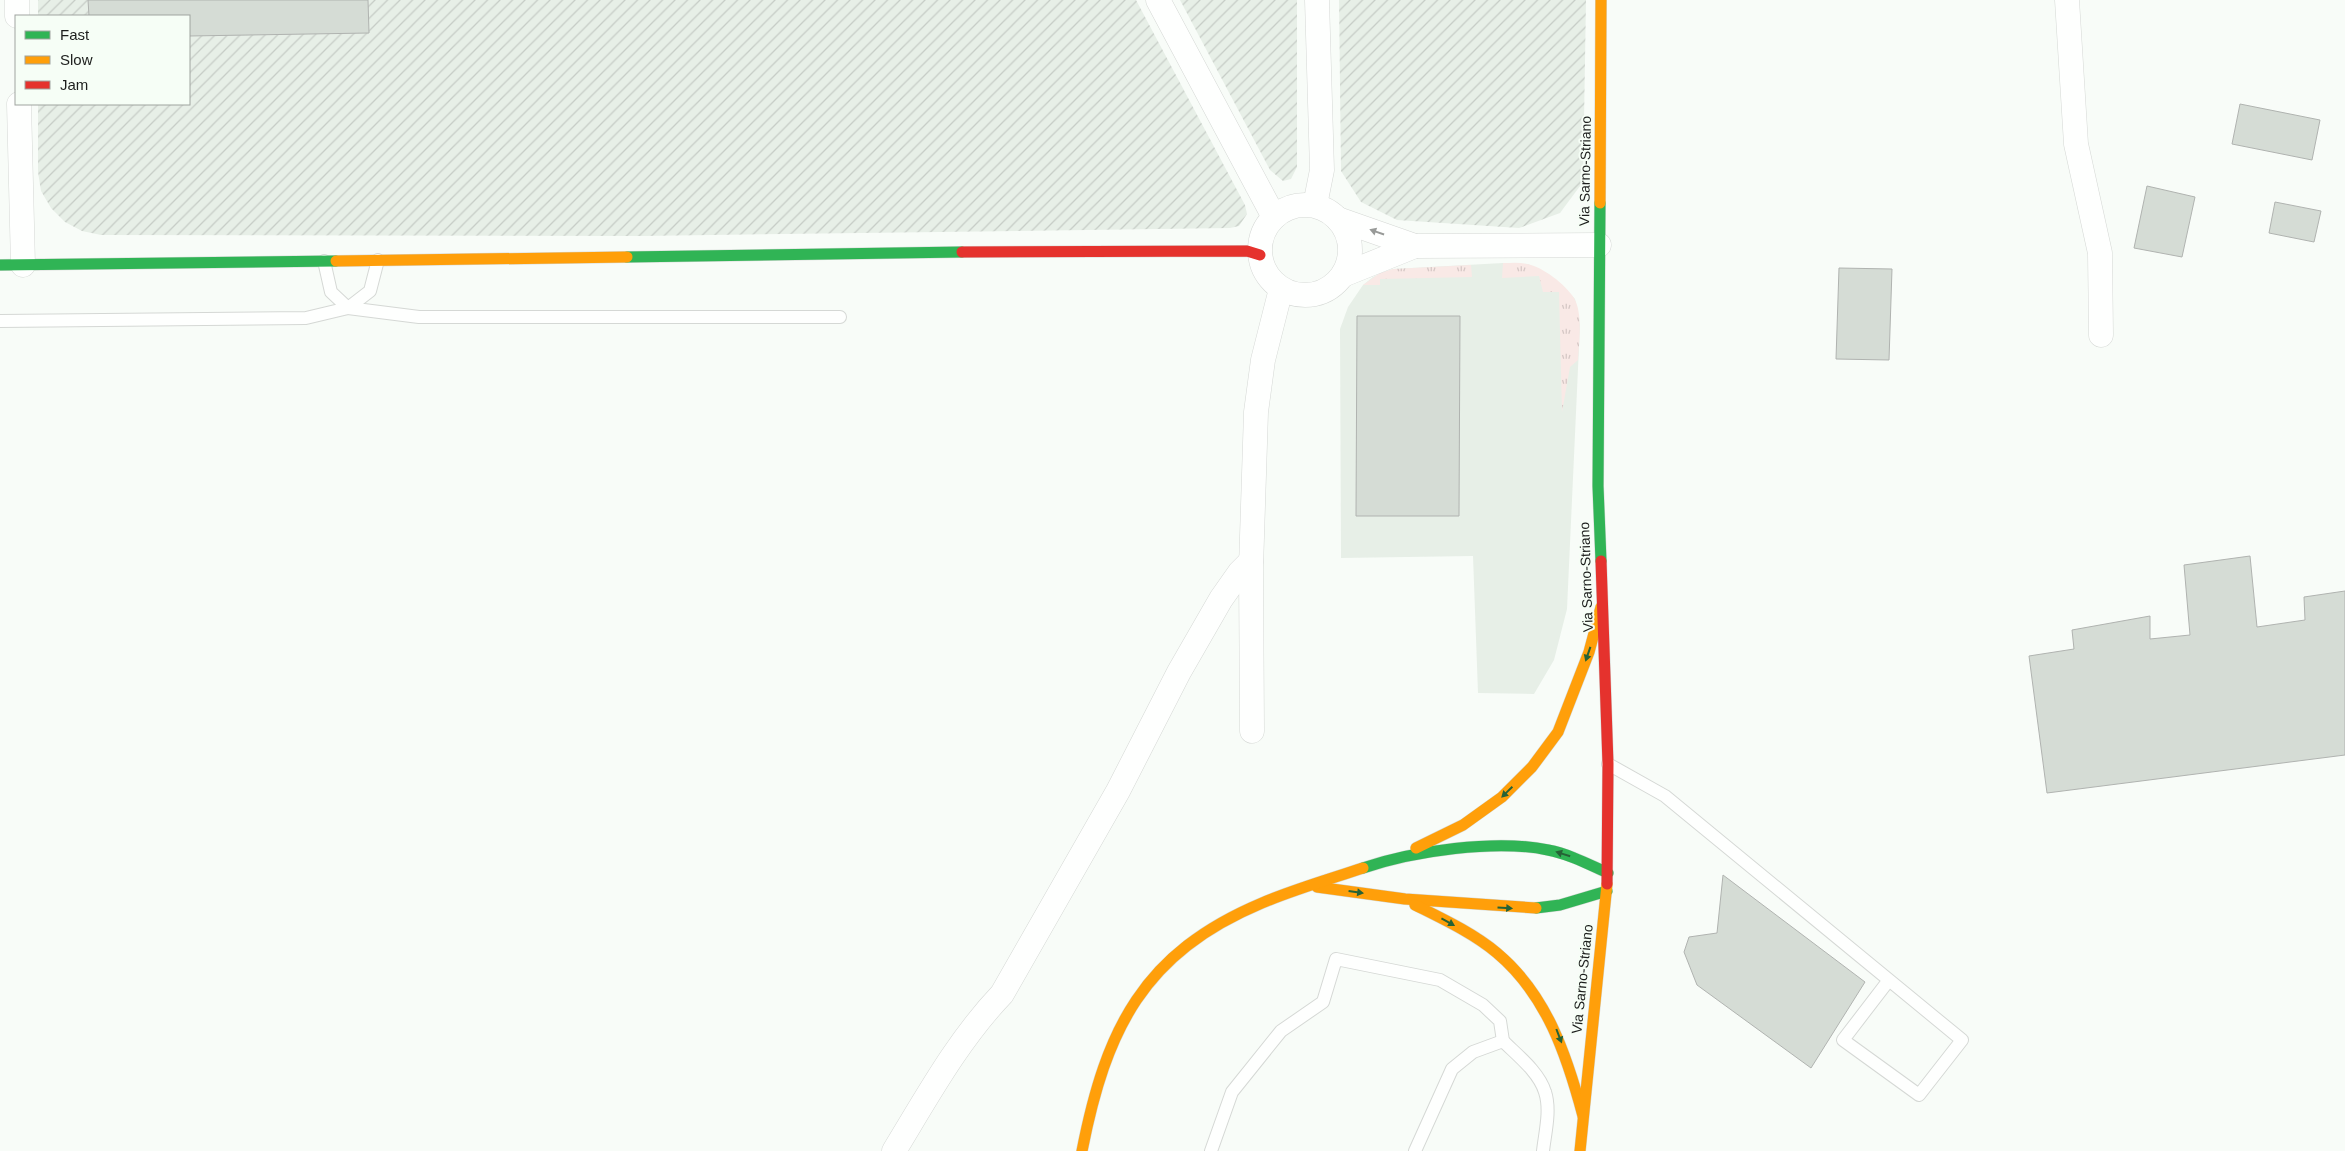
<svg xmlns="http://www.w3.org/2000/svg" width="2345" height="1151" viewBox="0 0 2345 1151" font-family="Helvetica,sans-serif">
<defs>
<pattern id="industrial-furrows" width="10" height="10" patternUnits="userSpaceOnUse" patternTransform="scale(1.25)"><rect width="10" height="10" fill="#e7efe7"/><path d="M-1 1l2-2M0 10L10 0M9 11l2-2" fill="none" stroke="#c6ccc6"/></pattern>
<pattern id="grass-tufts" width="24" height="20" patternUnits="userSpaceOnUse" patternTransform="scale(1.25)"><rect width="24" height="20" fill="#f9e9e6"/><path d="M3 7l-1-3M5 7V3M7 7l1-3M15 17l-1-3M17 17v-4M19 17l1-3" fill="none" stroke="#d5c7c5"/></pattern>
</defs>
<rect width="100%" height="100%" fill="#f8fcf8"/>
<path fill="#e7efe7" d="M1503,263L1528,264L1548,274L1562,285L1575,299L1580,325L1567,609L1554,660L1534,694L1478,693L1473,556L1341,558L1340,329L1348,307L1363,285L1373,277L1393,269Z"/>
<g fill="url(#industrial-furrows)">
<path d="M38,0H1136L1245,205L1247,214L1239,226L1230,228L641,236L101,235L82,231L65,222L51,208L41,191L38,172V104H189V16H38Z"/>
<path d="M1180,0H1297V167L1291,179L1283,181L1270,170Z"/>
<path d="M1339,0H1586L1583,182L1560,213L1519,228L1397,220L1361,202L1341,171Z"/>
</g>
<g fill="url(#grass-tufts)">
<path d="M1503,263C1511,263 1519,262 1527,264C1543,267 1565,284 1574,298C1583,313 1579,343 1578,360L1570,367L1562,412L1559,292H1543L1539,276L1502,278Z"/>
<path d="M1471,265L1472,277L1380,279V285H1363L1380,273L1393,269Z"/>
</g>
<g fill="#d5dcd5" stroke="#b0b3b0">
<path d="M88,0H368L369,33L189,36V16H89Z"/>
<path d="M2240,104L2320,120L2312,160L2232,144Z"/>
<path d="M2147,186L2195,197L2182,257L2134,248Z"/>
<path d="M2275,202L2321,211L2314,242L2269,233Z"/>
<path d="M1839,268L1892,269L1889,360L1836,359Z"/>
<path d="M1357,316H1460L1459,516H1356Z"/>
<path d="M2250,556L2257,627L2305,620L2304,597L2345,591V755L2047,793L2029,656L2074,649L2072,630L2150,616V639L2190,635L2184,565Z"/>
<path d="M1723,875L1865,982L1811,1068L1697,985L1684,952L1689,937L1717,933Z"/>
</g>
<g fill="none" stroke-linecap="round" stroke-linejoin="round">
<defs>
<g id="lane">
<path d="M324,261L331,292L348,308L419,317H840"/>
<path d="M0,321L306,318L348,308L370,291L378,260"/>
<path d="M1608,764L1665,796L1962,1040L1919,1095L1843,1040L1889,980"/>
<path d="M1211,1151L1232,1092L1281,1031L1323,1002L1336,959L1440,980L1483,1005L1500,1021L1503,1041"/>
<path d="M1415,1151L1452,1069L1473,1052L1503,1041C1517,1055 1539,1072 1545,1092C1551,1110 1545,1133 1543,1151"/>
</g>
<g id="street">
<path d="M1158,0L1274,217"/>
<path d="M2067,0L2076,144L2100,253L2101,335"/>
<path d="M17,16V0"/>
<path d="M19,104L23,265"/>
<circle cx="1305" cy="250" r="45"/>
<path d="M1315,205L1322,170L1317,0"/>
<path d="M1338,219L1415,246L1599,245"/>
<path d="M1343,275L1415,246"/>
<path d="M1252,731L1251,568L1256,412L1263,360L1281,289"/>
<path d="M894,1151C927,1097 958,1040 1002,994L1118,791L1179,672L1221,599L1240,572L1251,561"/>
</g>
<g id="fast">
<path d="M1600,203L1598,486L1601,561"/>
<path d="M627,257L962,252"/>
<path d="M0,265L336,261"/>
<path d="M1363,868C1413,851 1496,839 1548,850C1569,854 1588,864 1608,873"/>
<path d="M1536,908L1560,905L1607,891"/>
</g>
<g id="slow">
<path d="M1600,203L1601,0"/>
<path d="M336,261L627,257"/>
<path d="M1416,848L1463,825L1502,797L1532,767L1558,732L1589,652L1601,607"/>
<path d="M1317,887L1405,899L1536,908"/>
<path d="M1415,905C1443,919 1473,933 1497,953C1547,995 1567,1056 1583,1116"/>
<path d="M1082,1151C1106,1029 1143,953 1262,903C1295,889 1330,879 1363,868"/>
<path d="M1580,1151L1607,884"/>
</g>
<g id="jam">
<path d="M962,252L1247,251L1260,255"/>
<path d="M1601,561L1608,764L1607,884"/>
</g>
</defs>
<use href="#lane" stroke="#d5d8d5" stroke-width="14"/>
<use href="#street" stroke="#d5d8d5" stroke-width="25"/>
<use href="#fast" stroke="#d5d8d5" stroke-width="12"/>
<use href="#slow" stroke="#d5d8d5" stroke-width="12"/>
<use href="#jam" stroke="#d5d8d5" stroke-width="12"/>
<use href="#lane" stroke="#fefffe" stroke-width="12"/>
<use href="#street" stroke="#fefffe" stroke-width="24"/>
<use href="#fast" stroke="#30b455" stroke-width="11"/>
<use href="#slow" stroke="#ff9f0a" stroke-width="11"/>
<use href="#jam" stroke="#e5322d" stroke-width="11"/>
</g>
<defs><path id="oneway-solid" d="M-6-.8H1V-3.2L6.5 0L1 3.2V.8H-6Z" transform="scale(1.25)"/></defs>
<use fill="#989a98" href="#oneway-solid" transform="translate(1377 232) rotate(-161)"/>
<g fill="#256236">
<use href="#oneway-solid" transform="translate(1588 654) rotate(109)"/>
<use href="#oneway-solid" transform="translate(1507 792) rotate(136)"/>
<use href="#oneway-solid" transform="translate(1563 854) rotate(-163)"/>
<use href="#oneway-solid" transform="translate(1356 892) rotate(8)"/>
<use href="#oneway-solid" transform="translate(1505 908) rotate(4)"/>
<use href="#oneway-solid" transform="translate(1448 922) rotate(29)"/>
<use href="#oneway-solid" transform="translate(1559 1036) rotate(69)"/>
</g>
<g text-anchor="middle" dominant-baseline="central" stroke-width="4" stroke-linejoin="round" paint-order="stroke">
<g font-size="14" fill="#1c1e1c" stroke="#f6fef6">
<text transform="translate(1585 171) rotate(-89)">Via Sarno-Striano</text>
<text transform="translate(1586 577) rotate(-92)">Via Sarno-Striano</text>
<text transform="translate(1582 979) rotate(-84)">Via Sarno-Striano</text>
</g>
</g>
<rect x="15" y="15" width="175" height="90" fill="#f6fef6" stroke="#9fa49f"/>
<rect x="25" y="31" width="25" height="8" fill="#30b455" stroke="#9fa49f"/>
<text x="60" y="40" font-size="15" fill="#1c1e1c">Fast</text>
<rect x="25" y="56" width="25" height="8" fill="#ff9f0a" stroke="#9fa49f"/>
<text x="60" y="65" font-size="15" fill="#1c1e1c">Slow</text>
<rect x="25" y="81" width="25" height="8" fill="#e5322d" stroke="#9fa49f"/>
<text x="60" y="90" font-size="15" fill="#1c1e1c">Jam</text>
</svg>
